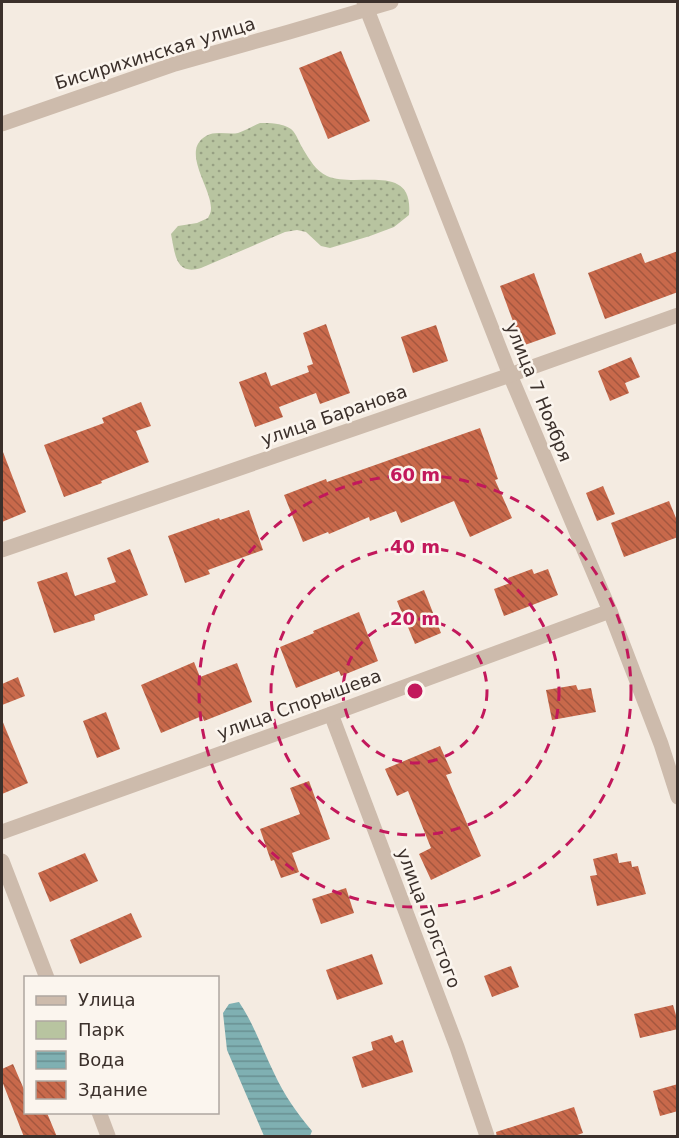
<svg xmlns="http://www.w3.org/2000/svg" width="679" height="1138" viewBox="0 0 679 1138" font-family="'DejaVu Sans',sans-serif">
<defs>
<pattern id="green-dots" width="8" height="8" patternUnits="userSpaceOnUse" patternTransform="scale(1.5)"><rect width="8" height="8" fill="#b8c4a0"/><path d="M2 2h.1M6 6h.1" fill="none" stroke="#97a083" stroke-width="1.8" stroke-linecap="round"/></pattern>
<pattern id="water-rules" width="6" height="5" patternUnits="userSpaceOnUse" patternTransform="scale(1.5)"><rect width="6" height="5" fill="#7fb0b2"/><path d="M0 2.5h6" fill="none" stroke="#699091"/></pattern>
<pattern id="building-back-hatch" width="6" height="6" patternUnits="userSpaceOnUse" patternTransform="scale(1.5)"><rect width="6" height="6" fill="#c8694b"/><path d="M-1 5l2 2M0 0l6 6M5-1l2 2" fill="none" stroke="#a4573f"/></pattern>
</defs>
<rect width="100%" height="100%" fill="#f4ebe1"/>
<path fill="url(#green-dots)" d="M260,123C270,123 282,123 291,129C297,134 299,143 303,149C309,159 316,171 327,176C357,189 414,161 409,215L394,227L370,236L330,248L321,246L306,232L297,230L285,232L201,268C175,276 175,253 171,234L178,226L197,223L208,218C209,215 211,213 211,209C212,188 180,151 206,136C216,130 228,135 238,133C245,131 253,126 260,123Z"/>
<path fill="url(#water-rules)" d="M239,1002C254,1024 262,1049 274,1073C284,1095 297,1113 312,1131L310,1136H264L227,1050L223,1013L229,1004Z"/>
<g fill="url(#building-back-hatch)">
<path d="M341,51L370,121L328,139L299,68Z"/>
<path d="M678,251V292L605,319L588,273L641,253L645,263Z"/>
<path d="M534,273L556,334L522,346L500,286Z"/>
<path d="M326,324L350,393L320,404L316,393L279,407L283,417L255,427L239,382L266,372L271,386L309,372L307,366L313,364L303,333Z"/>
<path d="M436,325L448,361L413,373L401,337Z"/>
<path d="M631,357L640,377L625,383L629,393L610,401L598,371Z"/>
<path d="M141,402L151,426L136,431L149,462L101,481L102,483L64,497L44,445L104,423L102,418Z"/>
<path d="M480,428L498,479L495,480L512,518L470,537L454,501L401,523L396,511L370,521L369,517L329,534L328,532L303,542L284,495L326,479L327,482Z"/>
<path d="M2,452H3L26,512L2,522Z"/>
<path d="M603,486L615,514L597,521L586,493Z"/>
<path d="M669,501L678,523V537L624,557L611,523Z"/>
<path d="M249,510L263,550L208,570L210,574L185,583L168,536L219,518L220,520Z"/>
<path d="M130,549L148,595L94,615L95,620L54,633L37,582L67,572L75,596L116,582L107,558Z"/>
<path d="M532,569L534,574L548,569L558,595L504,616L494,589L510,583L508,578Z"/>
<path d="M424,590L441,633L415,644L397,601Z"/>
<path d="M359,612L378,661L341,676L339,671L296,688L280,647L314,633L313,631Z"/>
<path d="M194,662L200,677L237,663L252,702L204,721L202,716L161,733L141,685Z"/>
<path d="M18,677L25,696L2,705V684Z"/>
<path d="M576,685L578,690L591,688L596,712L552,720L546,690Z"/>
<path d="M106,712L120,749L97,758L83,721Z"/>
<path d="M2,720L28,783L2,794Z"/>
<path d="M440,746L452,773L446,775L481,856L431,880L419,854L431,848L408,791L397,796L385,769Z"/>
<path d="M309,781L330,839L292,853L299,872L281,878L274,860L271,861L260,829L300,814L290,788Z"/>
<path d="M85,853L98,881L50,902L38,873Z"/>
<path d="M617,853L619,863L631,861L632,867L638,866L646,894L597,906L590,876L597,875L593,859Z"/>
<path d="M346,888L354,913L321,924L312,899Z"/>
<path d="M131,913L142,937L80,964L70,940Z"/>
<path d="M372,954L383,984L337,1000L326,970Z"/>
<path d="M511,966L519,987L492,997L484,976Z"/>
<path d="M673,1005L678,1022V1029L640,1038L634,1014Z"/>
<path d="M392,1035L395,1043L403,1040L413,1072L362,1088L352,1057L373,1050L371,1042Z"/>
<path d="M13,1064L26,1094V1113H47L57,1137H24L2,1081V1069Z"/>
<path d="M678,1084V1111L660,1116L653,1091Z"/>
<path d="M574,1107L583,1133L572,1137H497L496,1132Z"/>
</g>
<g fill="none" stroke-linecap="round" stroke-linejoin="round">
<g stroke="#cdbbac" stroke-width="15">
<path d="M364,2L510,375L610,611L661,744L678,797"/>
<path d="M2,124L175,64L289,32L391,2"/>
<path d="M2,550L510,375L678,315"/>
<path d="M331,714L457,1047L487,1136"/>
<path d="M2,832L331,714L610,611"/>
<path d="M2,861L47,978"/>
<path d="M99,1112L108,1136"/>
</g>
</g>
<g fill="none" stroke="#c2185b" stroke-width="3" stroke-dasharray="10 8">
<circle cx="415" cy="691" r="72"/>
<circle cx="415" cy="691" r="144"/>
<circle cx="415" cy="691" r="216"/>
</g>
<g text-anchor="middle" dominant-baseline="central" stroke-width="5" stroke-linejoin="round" paint-order="stroke">
<g font-size="18" fill="#3b302b" stroke="#fbf5ee">
<text transform="translate(155 53) rotate(-17)">Бисирихинская улица</text>
<text transform="translate(539 392) rotate(68)">улица 7 Ноября</text>
<text transform="translate(334 415) rotate(-19)">улица Баранова</text>
<text transform="translate(299 704) rotate(-20)">улица Спорышева</text>
<text transform="translate(429 918) rotate(69)">улица Толстого</text>
</g>
</g>
<circle cx="415" cy="691" r="9" fill="#c2185b" stroke="#fbf5ee" stroke-width="3"/>
<g font-size="18" text-anchor="middle" font-weight="bold" fill="#c2185b" stroke="#fbf5ee" stroke-width="5" stroke-linejoin="round" paint-order="stroke">
<text x="415" y="481">60 m</text>
<text x="415" y="553">40 m</text>
<text x="415" y="625">20 m</text>
</g>
<rect width="679" height="1138" fill="none" stroke="#3b302b" stroke-width="6"/>
<rect x="24" y="976" width="195" height="138" fill="#fbf5ee" stroke="#aea6a0" stroke-width="1.5"/>
<rect x="36" y="996" width="30" height="9" fill="#cdbbac" stroke="#aea6a0" stroke-width="1.5"/>
<text x="78" y="1006" font-size="18" fill="#3b302b">Улица</text>
<rect x="36" y="1021" width="30" height="18" fill="#b8c4a0" stroke="#aea6a0" stroke-width="1.5"/>
<text x="78" y="1036" font-size="18" fill="#3b302b">Парк</text>
<rect x="36" y="1051" width="30" height="18" fill="url(#water-rules)" stroke="#aea6a0" stroke-width="1.5"/>
<text x="78" y="1066" font-size="18" fill="#3b302b">Вода</text>
<rect x="36" y="1081" width="30" height="18" fill="url(#building-back-hatch)" stroke="#aea6a0" stroke-width="1.5"/>
<text x="78" y="1096" font-size="18" fill="#3b302b">Здание</text>
</svg>
